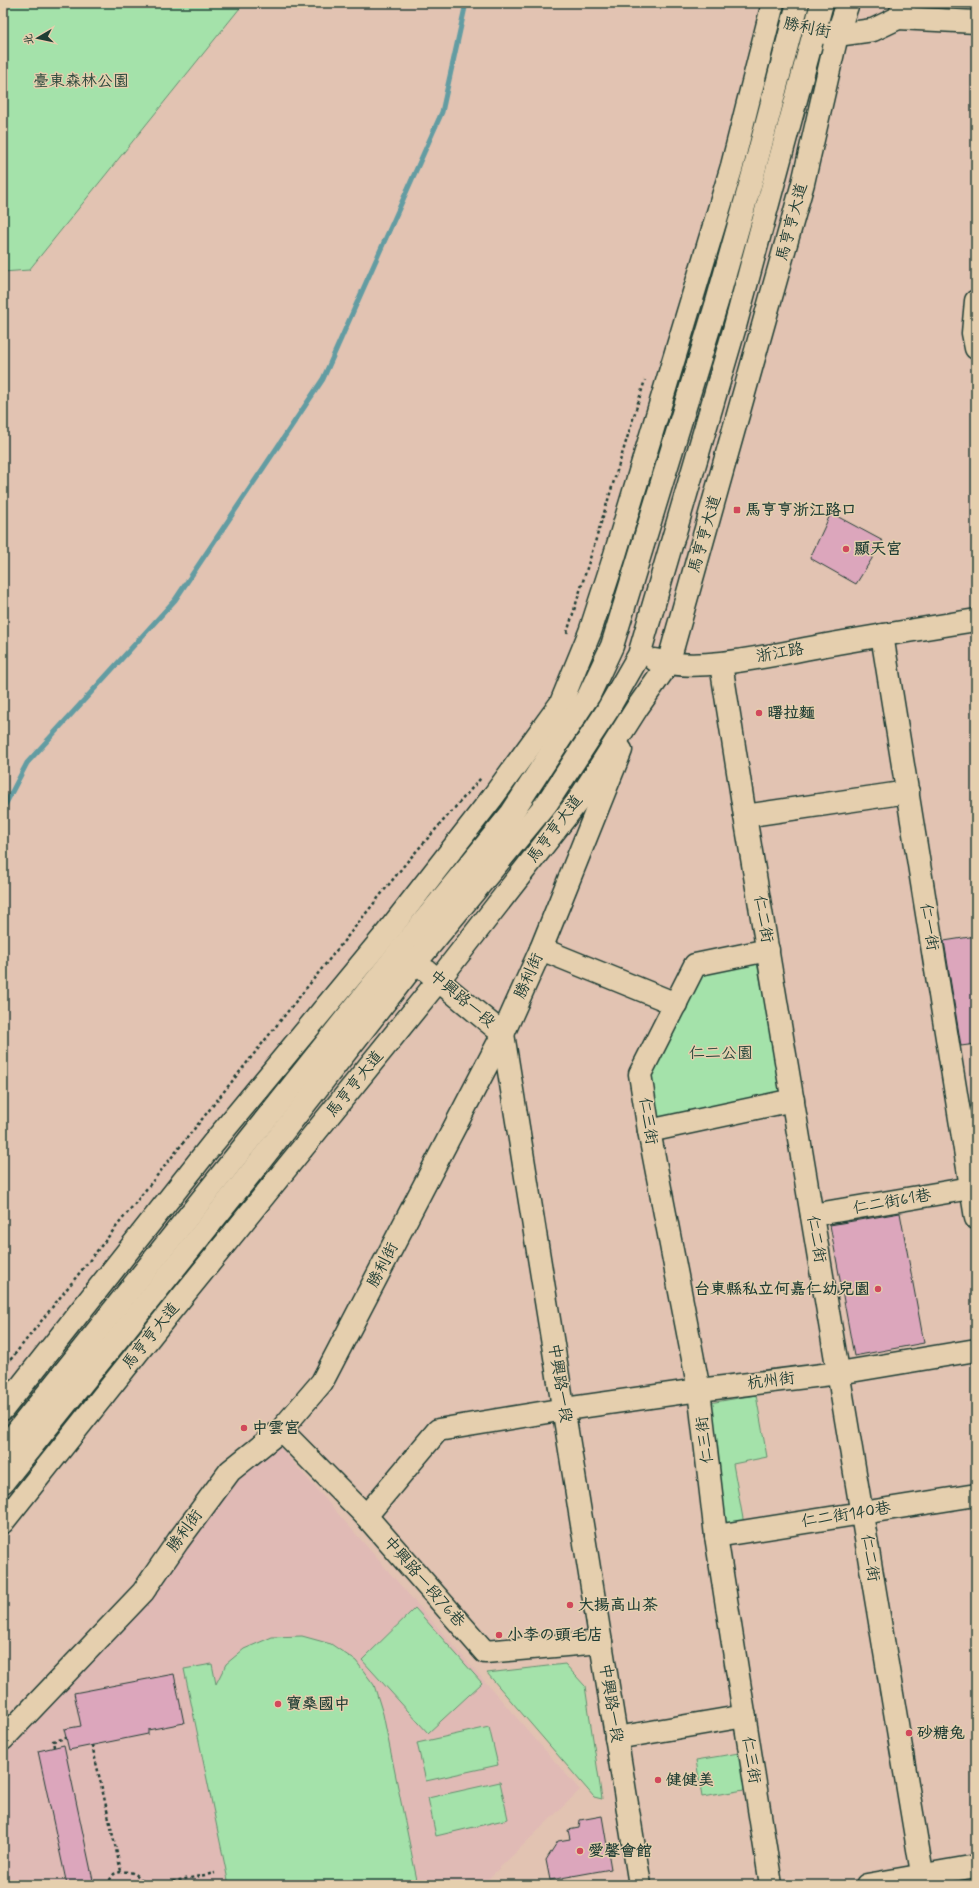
<svg xmlns="http://www.w3.org/2000/svg" width="979" height="1888" viewBox="0 0 979 1888" font-family="Mynerve,'LXGW WenKai TC','Klee One',sans-serif">
<rect width="100%" height="100%" fill="#e2c3b2"/>
<filter id="ink" filterUnits="userSpaceOnUse"><feTurbulence type="fractalNoise" baseFrequency=".025" numOctaves="2"/><feDisplacementMap in="SourceGraphic" scale="8" xChannelSelector="R" yChannelSelector="G"/><feConvolveMatrix kernelMatrix="1 2 1 2 8 2 1 2 1" color-interpolation-filters="sRGB"/></filter>
<g filter="url(#ink)">
<path fill="#e0bab5" d="M277,1444L580,1790L482,1885H3V1754L110,1642L223,1488Z"/>
<g fill="#a4e2aa" stroke="#62906f">
<path d="M3,3H244L29,270L3,272Z"/>
<path d="M757,963L783,1094L656,1122L650,1075L704,972Z"/>
<path d="M756,1395L767,1457L733,1464L744,1524L720,1528L698,1405Z"/>
<path d="M415,1608L482,1683L428,1733L362,1660Z"/>
<path d="M302,1636L331,1644L356,1661L374,1685L383,1714L418,1885H229L184,1669L212,1664L216,1684L226,1664L244,1649L272,1637Z"/>
<path d="M565,1664L585,1686L602,1799L594,1797L487,1673Z"/>
<path d="M489,1727L498,1765L426,1781L417,1743Z"/>
<path d="M745,1752L750,1789L702,1797L696,1760Z"/>
<path d="M500,1782L508,1819L436,1836L428,1798Z"/>
</g>
<g fill="none" stroke-linecap="round" stroke-linejoin="round">
<path stroke="#629ca2" stroke-width="5" d="M3,809L27,763L175,600L323,379L442,112L466,3"/>
</g>
<g fill="#dca6bc" stroke="#1f3d34">
<path d="M831,513L883,541L856,584L810,558Z"/>
<path d="M976,936V1044L961,1046L944,941Z"/>
<path d="M900,1213L924,1343L854,1356L830,1225Z"/>
<path d="M174,1674L184,1723L148,1730V1734L69,1750L64,1729L81,1726L74,1693Z"/>
<path d="M64,1745L94,1885H67L38,1751Z"/>
<path d="M602,1816L611,1869L550,1880L546,1860L558,1841L570,1839L568,1830L579,1828L580,1820Z"/>
</g>
<g fill="none" stroke-linecap="round" stroke-linejoin="round">
<defs>
<g id="minor">
<path d="M898,18L976,22"/>
<path d="M825,33L837,35L873,30L898,18L905,3"/>
<path d="M976,301L973,333L976,348"/>
<path d="M882,635L976,1218"/>
<path d="M655,660C700,674 779,653 826,645C876,636 926,628 976,620"/>
<path d="M721,664L745,816L924,1885"/>
<path d="M745,816L908,792"/>
<path d="M541,949L676,1004"/>
<path d="M768,950L695,965L640,1074L649,1131L699,1390L716,1536L771,1885"/>
<path d="M427,971L503,1034L640,1885"/>
<path d="M649,1131L793,1100"/>
<path d="M812,1215L971,1188"/>
<path d="M3,1409L214,1142L386,934L492,798L561,703L590,632L614,558L732,166L773,3"/>
<path d="M281,1430L366,1516L485,1652L601,1642"/>
<path d="M3,1449L402,948L511,814L589,695L612,646L717,302L754,171L798,3"/>
<path d="M3,1482L250,1174L417,961L547,803L607,711L639,655L734,330L822,3"/>
<path d="M366,1516L438,1430L565,1409L699,1390L839,1373L976,1350"/>
<path d="M3,1522L169,1313L438,981L578,801L637,708L668,664L803,183L837,35L848,3"/>
<path d="M716,1536L976,1495"/>
<path d="M616,1738L745,1716"/>
<path d="M3,1739L143,1592L178,1541L230,1471L281,1430L322,1382L503,1034L541,949L621,750"/>
<path d="M867,1885L976,1866"/>
</g>
</defs>
<use href="#minor" stroke="#1f3d34" stroke-width="25"/>
<g stroke="#1f3d34" stroke-width="2.5" stroke-dasharray="3 3" stroke-linecap="butt">
<path d="M567,633L645,380"/>
<path d="M3,1369L406,863L481,778"/>
<path d="M92,1745L121,1871"/>
<path d="M54,1747L53,1741L67,1738"/>
<path d="M106,1885L114,1874C127,1869 139,1872 144,1885"/>
<path d="M155,1885L215,1873"/>
</g>
<use href="#minor" stroke="#e5cfae" stroke-width="22"/>
</g>
</g>
<g fill="#d1495b" stroke="#e5cfae" stroke-width="1.5">
<rect x="733" y="506" width="8" height="8" rx="2"/>
<circle cx="846" cy="549" r="4"/>
<circle cx="759" cy="713" r="4"/>
<circle cx="878" cy="1289" r="4"/>
<circle cx="244" cy="1428" r="4"/>
<circle cx="570" cy="1605" r="4"/>
<circle cx="499" cy="1635" r="4"/>
<circle cx="278" cy="1704" r="4"/>
<circle cx="909" cy="1733" r="4"/>
<circle cx="658" cy="1780" r="4"/>
<circle cx="580" cy="1851" r="4"/>
</g>
<g text-anchor="middle" dominant-baseline="central" stroke-width="3" stroke-linejoin="round" paint-order="stroke">
<g font-size="16" fill="#1f3d34" stroke="#e5cfae">
<text transform="translate(807 28) rotate(12)">勝利街</text>
<text transform="translate(792 222) rotate(-75)">馬亨亨大道</text>
<text transform="translate(705 534) rotate(-74)">馬亨亨大道</text>
<text transform="translate(780 653) rotate(-10)">浙江路</text>
<text transform="translate(555 829) rotate(-53)">馬亨亨大道</text>
<text transform="translate(763 919) rotate(80)">仁二街</text>
<text transform="translate(929 927) rotate(81)">仁一街</text>
<text transform="translate(529 976) rotate(-66)">勝利街</text>
<text transform="translate(462 999) rotate(40)">中興路一段</text>
<text transform="translate(355 1084) rotate(-51)">馬亨亨大道</text>
<text transform="translate(648 1121) rotate(81)">仁三街</text>
<text transform="translate(892 1202) rotate(-10)">仁二街61巷</text>
<text transform="translate(816 1239) rotate(80)">仁二街</text>
<text transform="translate(383 1265) rotate(-63)">勝利街</text>
<text transform="translate(151 1336) rotate(-51)">馬亨亨大道</text>
<text transform="translate(771 1381) rotate(-7)">杭州街</text>
<text transform="translate(560 1383) rotate(81)">中興路一段</text>
<text transform="translate(705 1440) rotate(-97)">仁三街</text>
<text transform="translate(846 1515) rotate(-9)">仁二街140巷</text>
<text transform="translate(185 1531) rotate(-54)">勝利街</text>
<text transform="translate(870 1558) rotate(81)">仁二街</text>
<text transform="translate(424 1582) rotate(49)">中興路一段76巷</text>
<text transform="translate(611 1703) rotate(81)">中興路一段</text>
<text transform="translate(751 1760) rotate(81)">仁三街</text>
</g>
<g font-size="16" fill="#26453a" stroke="#e5cfae">
<text x="81" y="81">臺東森林公園</text>
<text x="721" y="1053">仁二公園</text>
</g>
<g font-size="16" font-weight="bold" fill="#1f3d34" stroke="#e5cfae" text-anchor="start">
<text x="745" y="510">馬亨亨浙江路口</text>
<text x="854" y="549">顯天宮</text>
<text x="767" y="713">曙拉麵</text>
<text x="870" y="1289" text-anchor="end">台東縣私立何嘉仁幼兒園</text>
<text x="252" y="1428">中雲宮</text>
<text x="578" y="1605">大揚高山茶</text>
<text x="507" y="1635">小李の頭毛店</text>
<text x="286" y="1704">寶桑國中</text>
<text x="917" y="1733">砂糖兔</text>
<text x="666" y="1780">健健美</text>
<text x="588" y="1851">愛馨會館</text>
</g>
</g>
<rect width="979" height="1888" fill="none" stroke="#e5cfae" stroke-width="16"/>
<rect x="8" y="8" width="963" height="1872" fill="none" stroke="#1f3d34" stroke-width="1.5" filter="url(#ink)"/>
<g transform="translate(38 38) rotate(261)" stroke="#e5cfae" stroke-width="3" paint-order="stroke">
<path d="M0-3L7 15L0 10L-7 15Z" fill="#1f3d34"/>
<text y="-6" font-size="11" font-weight="bold" text-anchor="middle" fill="#1f3d34">北</text>
</g>
</svg>
